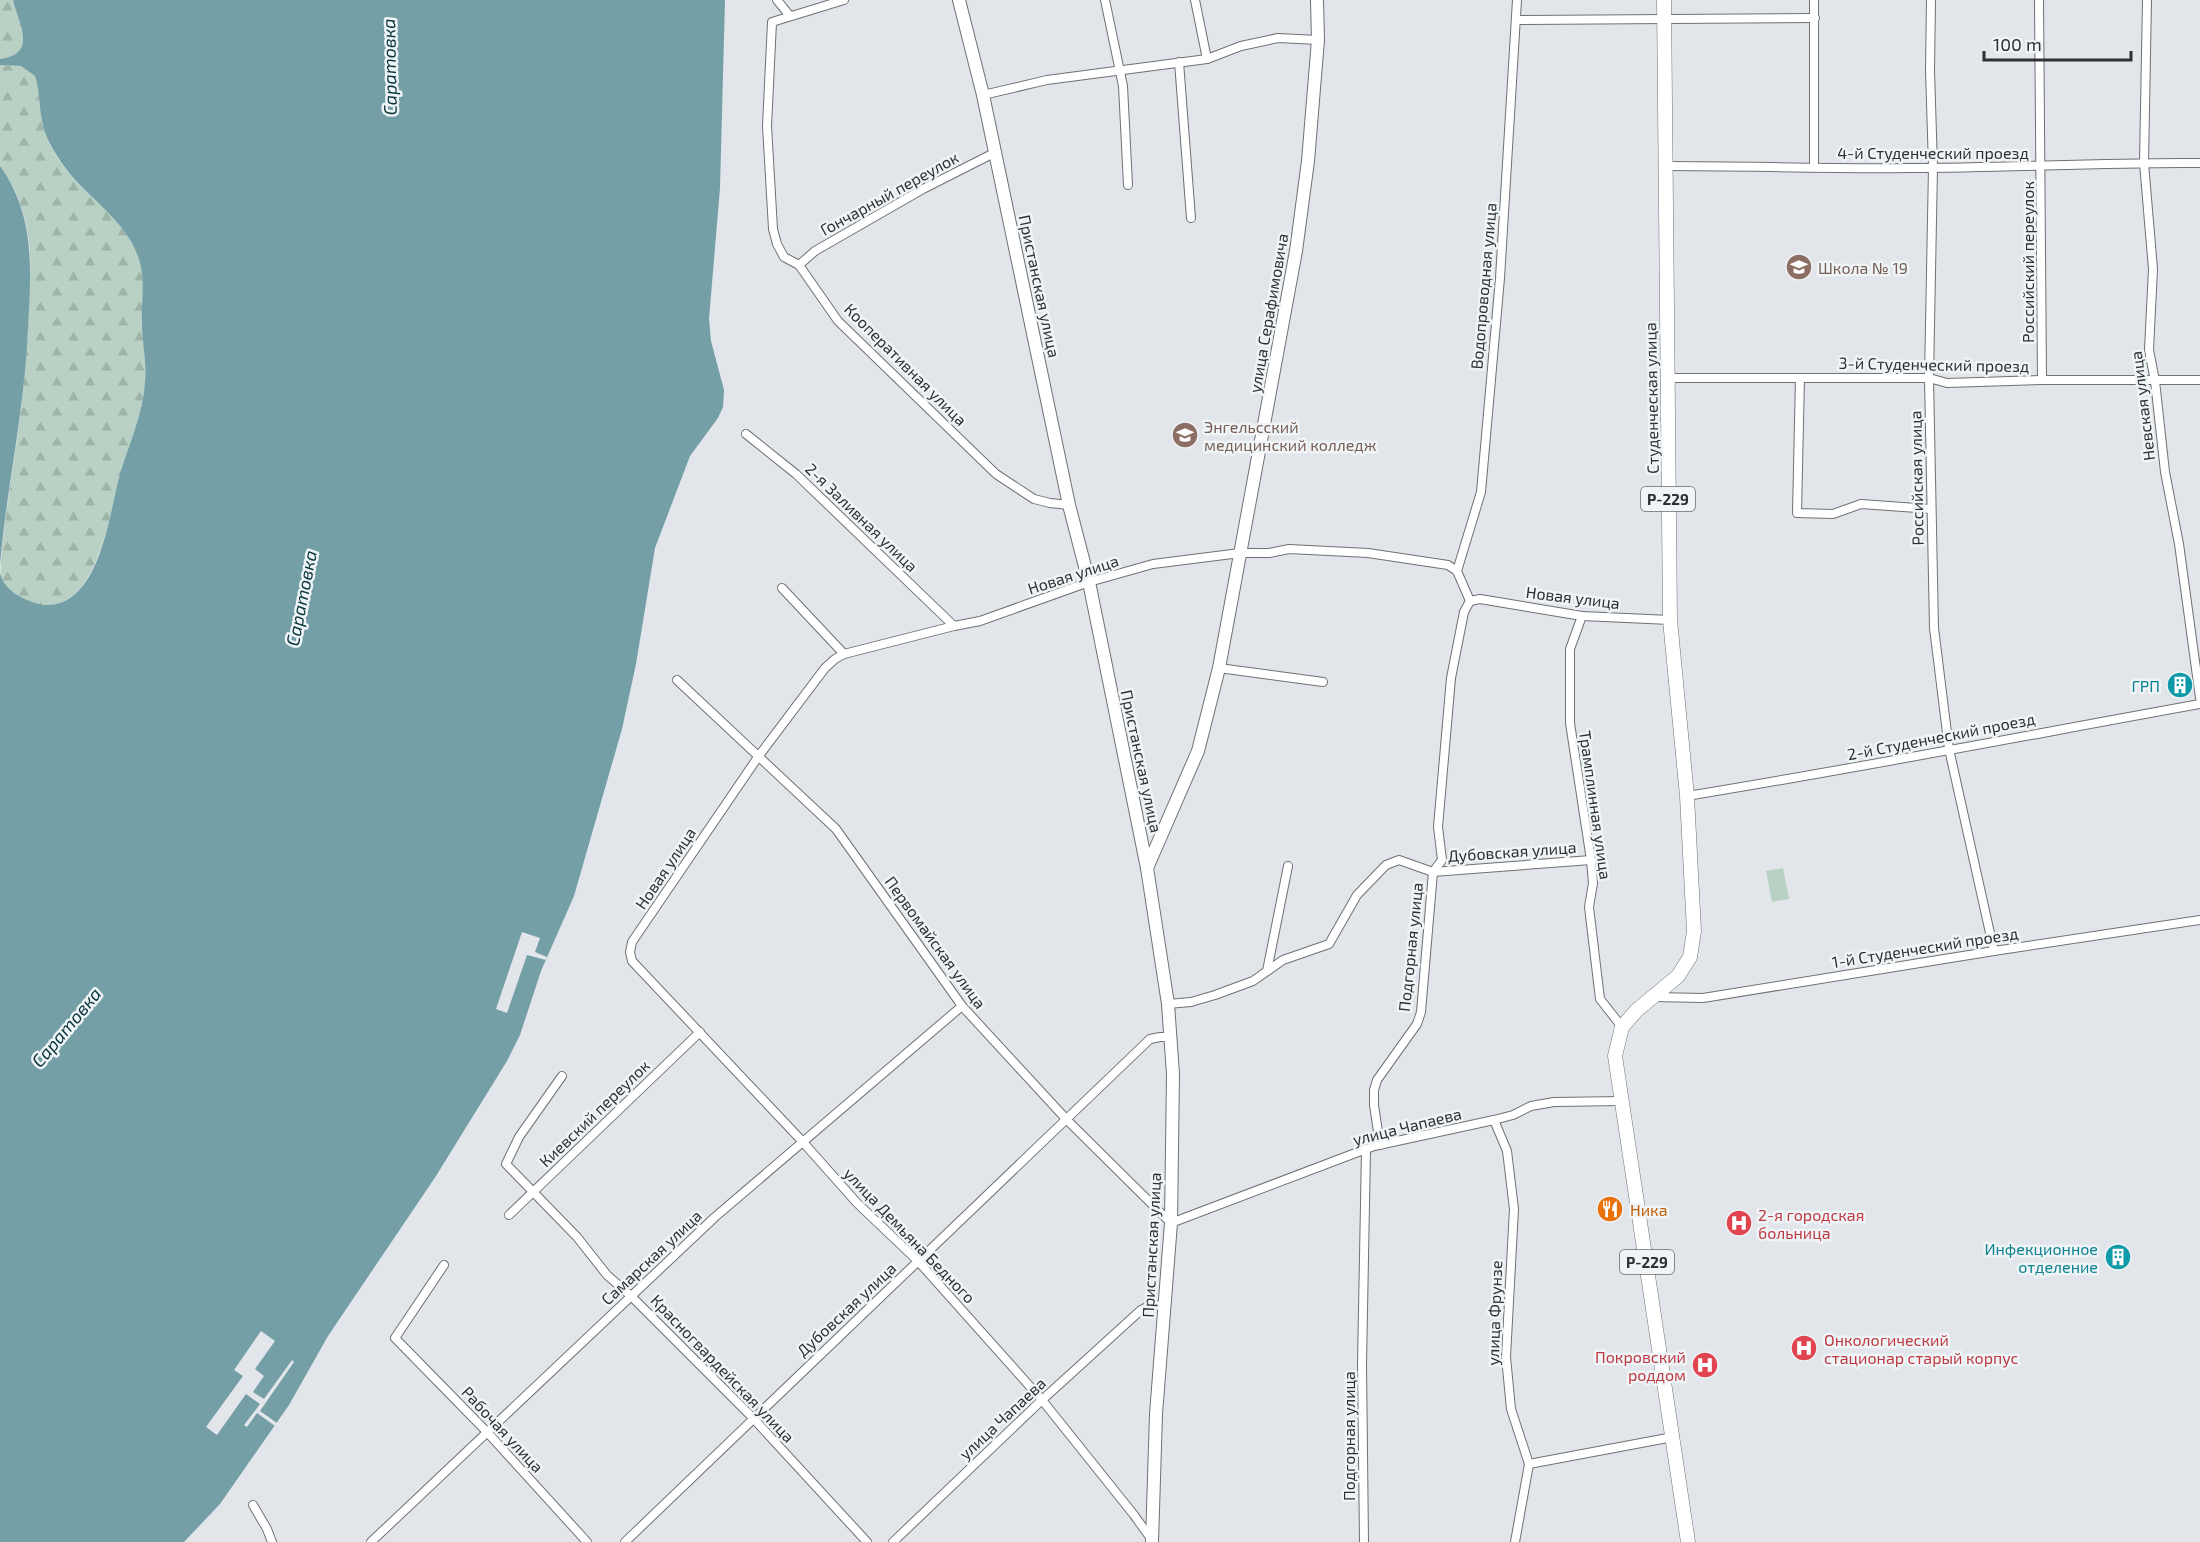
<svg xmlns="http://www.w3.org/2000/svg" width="2200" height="1542" viewBox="0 0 2200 1542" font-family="'Exo 2',sans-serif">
<defs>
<pattern id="forest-firs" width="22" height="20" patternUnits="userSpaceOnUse" patternTransform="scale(1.5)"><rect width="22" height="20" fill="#b8d1c4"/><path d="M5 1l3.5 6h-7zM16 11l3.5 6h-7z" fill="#9eb4a9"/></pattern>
</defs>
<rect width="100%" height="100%" fill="#e2e6ea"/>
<g fill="url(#forest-firs)">
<path d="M0,0H13C19,25 38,54 0,59Z"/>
<path d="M0,65L21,66L35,76C41,92 39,107 42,123C45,136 52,149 59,160C83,198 132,220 141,266C145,286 141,306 142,325C143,345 147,364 145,384C142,415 129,445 120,475C107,523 92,642 15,594C8,590 3,584 1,576C0,560 3,540 5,523C10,483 17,442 22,401C26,365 28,330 29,295C30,281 31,267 30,254C29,232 23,205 12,185C9,179 2,173 0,165C0,157 0,145 0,136C0,112 0,89 0,65Z"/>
</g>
<path fill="#b8d1c4" d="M1783,868L1789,899L1772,902L1766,871Z"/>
<g fill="#749fa7">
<path d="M13,0H725L720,188L709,319L711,341L724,390L723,407L718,418L690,456L655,548L636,664L622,729L574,896L541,971L520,1035L507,1061L436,1176L328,1336L289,1405L220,1504L184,1542H0V573C4,589 17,596 32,602C50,609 67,604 80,589C104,563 111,508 120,474C129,444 143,414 145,382C147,362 142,343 142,324C141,307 144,290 142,274C137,224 86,200 61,162C53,150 44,135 42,121C39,106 40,91 35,76L21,66L0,65V59C38,54 19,25 13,0Z"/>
<path d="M0,166C36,216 31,271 28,328C25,408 7,485 0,564Z"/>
</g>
<g fill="#e2e6ea">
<path d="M522,932L540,938L535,952L547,957L546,960L527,955L507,1013L496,1009Z"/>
<path d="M261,1331L275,1341L255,1369L264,1376L253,1392L264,1399L292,1360L294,1362L260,1411L277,1423L275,1426L257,1413L247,1427L244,1425L260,1404L246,1394L217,1435L206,1427L243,1376L234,1370Z"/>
</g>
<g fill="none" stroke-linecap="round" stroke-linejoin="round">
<defs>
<g id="street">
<path d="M777,0L790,16"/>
<path d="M844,0L772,22L767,126L773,229L777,244L784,257L799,265L838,321L996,474L1034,499L1050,503L1069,505"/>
<path d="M1105,0L1123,86L1128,185"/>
<path d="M1195,0L1207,59"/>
<path d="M1814,0V167"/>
<path d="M1931,0L1930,70L1933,167L1929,378L1934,628L1949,749L1994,951"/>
<path d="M2039,0L2042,380"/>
<path d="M2147,0L2144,163L2153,269L2149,350L2155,381L2165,472L2179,544L2200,698"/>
<path d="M1517,20L1815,18"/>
<path d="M1179,62L1191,218"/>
<path d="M983,95L1047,80L1207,59L1241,46L1278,38L1318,40"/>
<path d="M1666,166C1748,166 1830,169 1912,168C2008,168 2104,162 2200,163"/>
<path d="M799,265L815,251L923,189L996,152"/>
<path d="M1667,378H1929L1947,383L2042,380H2200"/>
<path d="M1800,378L1797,513L1833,514L1861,504L1931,509"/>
<path d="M746,434L796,474L954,626"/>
<path d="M1457,571L1481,492L1500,278L1517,0"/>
<path d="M782,588L844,654"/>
<path d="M1582,616L1570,649V723L1591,860L1593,883L1589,907L1600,999L1622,1027"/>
<path d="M1219,668L1323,682"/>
<path d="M677,680L836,829L962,1006L1067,1120L1171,1223L1374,1146L1494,1120L1513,1115L1531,1106L1554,1102L1623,1101"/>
<path d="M1687,796C1859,768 2029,735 2200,704"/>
<path d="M1267,971L1288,866"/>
<path d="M1654,997L1703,998L1994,951L2200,920"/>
<path d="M1168,1004L1191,1002L1215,995L1253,981L1283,960L1329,944L1357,895L1386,865L1399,860L1433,872L1591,860"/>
<path d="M562,1076L519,1137L506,1164L577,1237L607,1275L631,1296L753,1418L867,1542"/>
<path d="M1494,1120L1507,1151L1514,1209L1506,1357L1511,1409L1529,1464L1515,1542"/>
<path d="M1380,1145L1374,1105V1090L1377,1080L1417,1024L1421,1012L1433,872L1442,860L1438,827L1451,678L1464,612L1470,601"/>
<path d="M509,1215L700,1032"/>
<path d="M444,1265L395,1338L487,1432L587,1542"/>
<path d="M1529,1464L1673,1437"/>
<path d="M253,1505L267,1529L272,1542"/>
<path d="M1152,1540L1134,1515L1042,1400L918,1261L857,1203L802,1141L632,961L630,952L632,942L758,757L825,668L835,659L844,654L954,626L980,621L1089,582L1153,564L1240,553H1269L1289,549L1368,553L1448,565L1457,571L1470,601L1480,599L1582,616L1670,620"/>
<path d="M371,1542L715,1217L962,1006"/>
<path d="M625,1542L1150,1039L1160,1037H1171"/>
<path d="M893,1542L1042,1400L1141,1310L1149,1306L1166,1305"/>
<path d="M1364,1542L1362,1364L1366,1150"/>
</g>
<g id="secondary">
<path d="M959,0L983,95L1069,505L1089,582L1147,868L1168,1004L1173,1074L1171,1223L1156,1414L1152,1542"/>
<path d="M1147,868L1198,751L1219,668L1296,251L1308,161L1318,40L1317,0"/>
</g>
<path id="primary" d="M1664,0L1670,620L1687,796L1694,931L1690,957L1678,976L1637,1010L1622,1027L1615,1056L1688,1542"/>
</defs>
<use href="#street" stroke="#6e7175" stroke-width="10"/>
<use href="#secondary" stroke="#6e7175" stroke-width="14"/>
<use href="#primary" stroke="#6e7175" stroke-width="15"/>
<use href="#street" stroke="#fff" stroke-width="8"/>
<use href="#secondary" stroke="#fff" stroke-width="12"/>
<use href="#primary" stroke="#fff" stroke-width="14"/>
</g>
<defs>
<symbol id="school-disc" viewBox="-11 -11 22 22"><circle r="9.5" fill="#8d6e63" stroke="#eff4f7"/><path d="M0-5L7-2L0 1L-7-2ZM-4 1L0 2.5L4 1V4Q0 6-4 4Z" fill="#fff"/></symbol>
<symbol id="university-disc" viewBox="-11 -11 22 22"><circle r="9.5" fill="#8d6e63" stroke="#eff4f7"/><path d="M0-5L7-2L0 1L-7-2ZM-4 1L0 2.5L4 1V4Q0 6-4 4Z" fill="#fff"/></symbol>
<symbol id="building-disc" viewBox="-11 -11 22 22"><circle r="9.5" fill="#0f9aa8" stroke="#eff4f7"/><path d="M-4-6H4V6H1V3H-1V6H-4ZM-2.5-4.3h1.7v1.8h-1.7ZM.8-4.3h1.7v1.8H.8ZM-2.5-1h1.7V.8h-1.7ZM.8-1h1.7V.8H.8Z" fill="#fff"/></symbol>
<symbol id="restaurant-disc" viewBox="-11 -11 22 22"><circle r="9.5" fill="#e8710a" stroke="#eff4f7"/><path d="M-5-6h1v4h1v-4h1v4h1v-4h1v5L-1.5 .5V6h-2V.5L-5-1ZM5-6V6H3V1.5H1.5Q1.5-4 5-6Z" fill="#fff"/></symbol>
<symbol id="hospital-disc" viewBox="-11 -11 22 22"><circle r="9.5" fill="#e0444e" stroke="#eff4f7"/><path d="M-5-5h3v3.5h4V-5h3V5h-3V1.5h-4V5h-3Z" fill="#fff"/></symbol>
</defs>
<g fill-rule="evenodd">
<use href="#school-disc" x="1784" y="252" width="30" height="30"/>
<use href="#university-disc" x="1170" y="420" width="30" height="30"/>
<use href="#building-disc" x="2165" y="670" width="30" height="30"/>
<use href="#restaurant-disc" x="1595" y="1194" width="30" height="30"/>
<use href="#hospital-disc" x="1724" y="1208" width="30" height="30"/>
<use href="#building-disc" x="2103" y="1242" width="30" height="30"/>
<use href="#hospital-disc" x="1789" y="1333" width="30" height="30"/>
<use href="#hospital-disc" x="1690" y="1350" width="30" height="30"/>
</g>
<g text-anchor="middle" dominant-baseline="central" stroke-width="5" stroke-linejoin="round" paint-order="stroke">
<g fill="#eff4f7" stroke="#696b6d" stroke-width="1.5">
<rect x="1641" y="487" width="54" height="24" rx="4.5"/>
<rect x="1620" y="1250" width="54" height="24" rx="4.5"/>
</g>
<g font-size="15" font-weight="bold" fill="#2f3032">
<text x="1668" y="499">Р-229</text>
<text x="1647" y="1262">Р-229</text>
</g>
<g font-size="16" fill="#2f3032" stroke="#eff4f7">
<text x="1933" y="152">4-й Студенческий проезд</text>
<text transform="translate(889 193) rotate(-29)">Гончарный переулок</text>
<text transform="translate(2027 262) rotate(-90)">Российский переулок</text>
<text transform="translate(1040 286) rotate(78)">Пристанская улица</text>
<text transform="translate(1483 286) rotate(-85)">Водопроводная улица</text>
<text transform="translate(1268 313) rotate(-80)">улица Серафимовича</text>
<text transform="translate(906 364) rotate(45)">Кооперативная улица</text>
<text transform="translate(1934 364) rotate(1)">3-й Студенческий проезд</text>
<text transform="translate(1651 398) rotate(-91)">Студенческая улица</text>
<text transform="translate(2142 406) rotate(-97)">Невская улица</text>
<text transform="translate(1916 478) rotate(-91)">Российская улица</text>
<text transform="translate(862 517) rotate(44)">2-я Заливная улица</text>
<text transform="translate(1073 574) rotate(-18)">Новая улица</text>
<text transform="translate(1573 597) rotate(7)">Новая улица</text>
<text transform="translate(1941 736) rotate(-11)">2-й Студенческий проезд</text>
<text transform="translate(1142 761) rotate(78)">Пристанская улица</text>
<text transform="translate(1596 805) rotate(82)">Трамплинная улица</text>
<text transform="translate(1512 851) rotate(-4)">Дубовская улица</text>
<text transform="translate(665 868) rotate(-56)">Новая улица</text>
<text transform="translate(936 942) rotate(54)">Первомайская улица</text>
<text transform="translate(1410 947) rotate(-84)">Подгорная улица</text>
<text transform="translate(1925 947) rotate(-9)">1-й Студенческий проезд</text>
<text transform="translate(594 1113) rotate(-44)">Киевский переулок</text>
<text transform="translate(1407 1126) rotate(-14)">улица Чапаева</text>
<text transform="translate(910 1235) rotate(46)">улица Демьяна Бедного</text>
<text transform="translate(1151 1245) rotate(-87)">Пристанская улица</text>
<text transform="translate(651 1257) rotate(-43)">Самарская улица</text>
<text transform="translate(846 1309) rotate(-43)">Дубовская улица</text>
<text transform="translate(1494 1313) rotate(-88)">улица Фрунзе</text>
<text transform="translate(723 1368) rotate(46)">Красногвардейская улица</text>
<text transform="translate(1002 1418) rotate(-43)">улица Чапаева</text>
<text transform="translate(503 1429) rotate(47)">Рабочая улица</text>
<text transform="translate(1348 1436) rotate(-90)">Подгорная улица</text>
</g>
<g font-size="16" fill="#785e54" stroke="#eff4f7" text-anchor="start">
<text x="1818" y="267">Школа № 19</text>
<text x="1204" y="426">Энгельсский<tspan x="1204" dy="18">медицинский колледж</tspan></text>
</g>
<g font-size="16" fill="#0d838f" stroke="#eff4f7" text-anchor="end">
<text x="2160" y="685">ГРП</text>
<text x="2098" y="1248">Инфекционное<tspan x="2098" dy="18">отделение</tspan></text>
</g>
<g font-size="16" fill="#c56008" stroke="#eff4f7" text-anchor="start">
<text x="1630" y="1209">Ника</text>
</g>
<g font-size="16" fill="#be3a42" stroke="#eff4f7" text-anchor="start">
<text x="1758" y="1214">2-я городская<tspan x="1758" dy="18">больница</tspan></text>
<text x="1824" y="1339">Онкологический<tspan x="1824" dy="18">стационар старый корпус</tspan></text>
<text x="1686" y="1356" text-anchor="end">Покровский<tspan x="1686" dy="18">роддом</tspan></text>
</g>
<g font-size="18" font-style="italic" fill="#0a353c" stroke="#eff4f7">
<text transform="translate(389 67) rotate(-91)">Саратовка</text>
<text transform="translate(301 598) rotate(-79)">Саратовка</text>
<text transform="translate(66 1027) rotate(-50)">Саратовка</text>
</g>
</g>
<path d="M1984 51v9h147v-9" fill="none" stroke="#2f3032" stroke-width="3"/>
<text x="1993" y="51" font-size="18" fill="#2f3032" stroke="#eff4f7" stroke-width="4.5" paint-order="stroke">100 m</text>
</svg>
